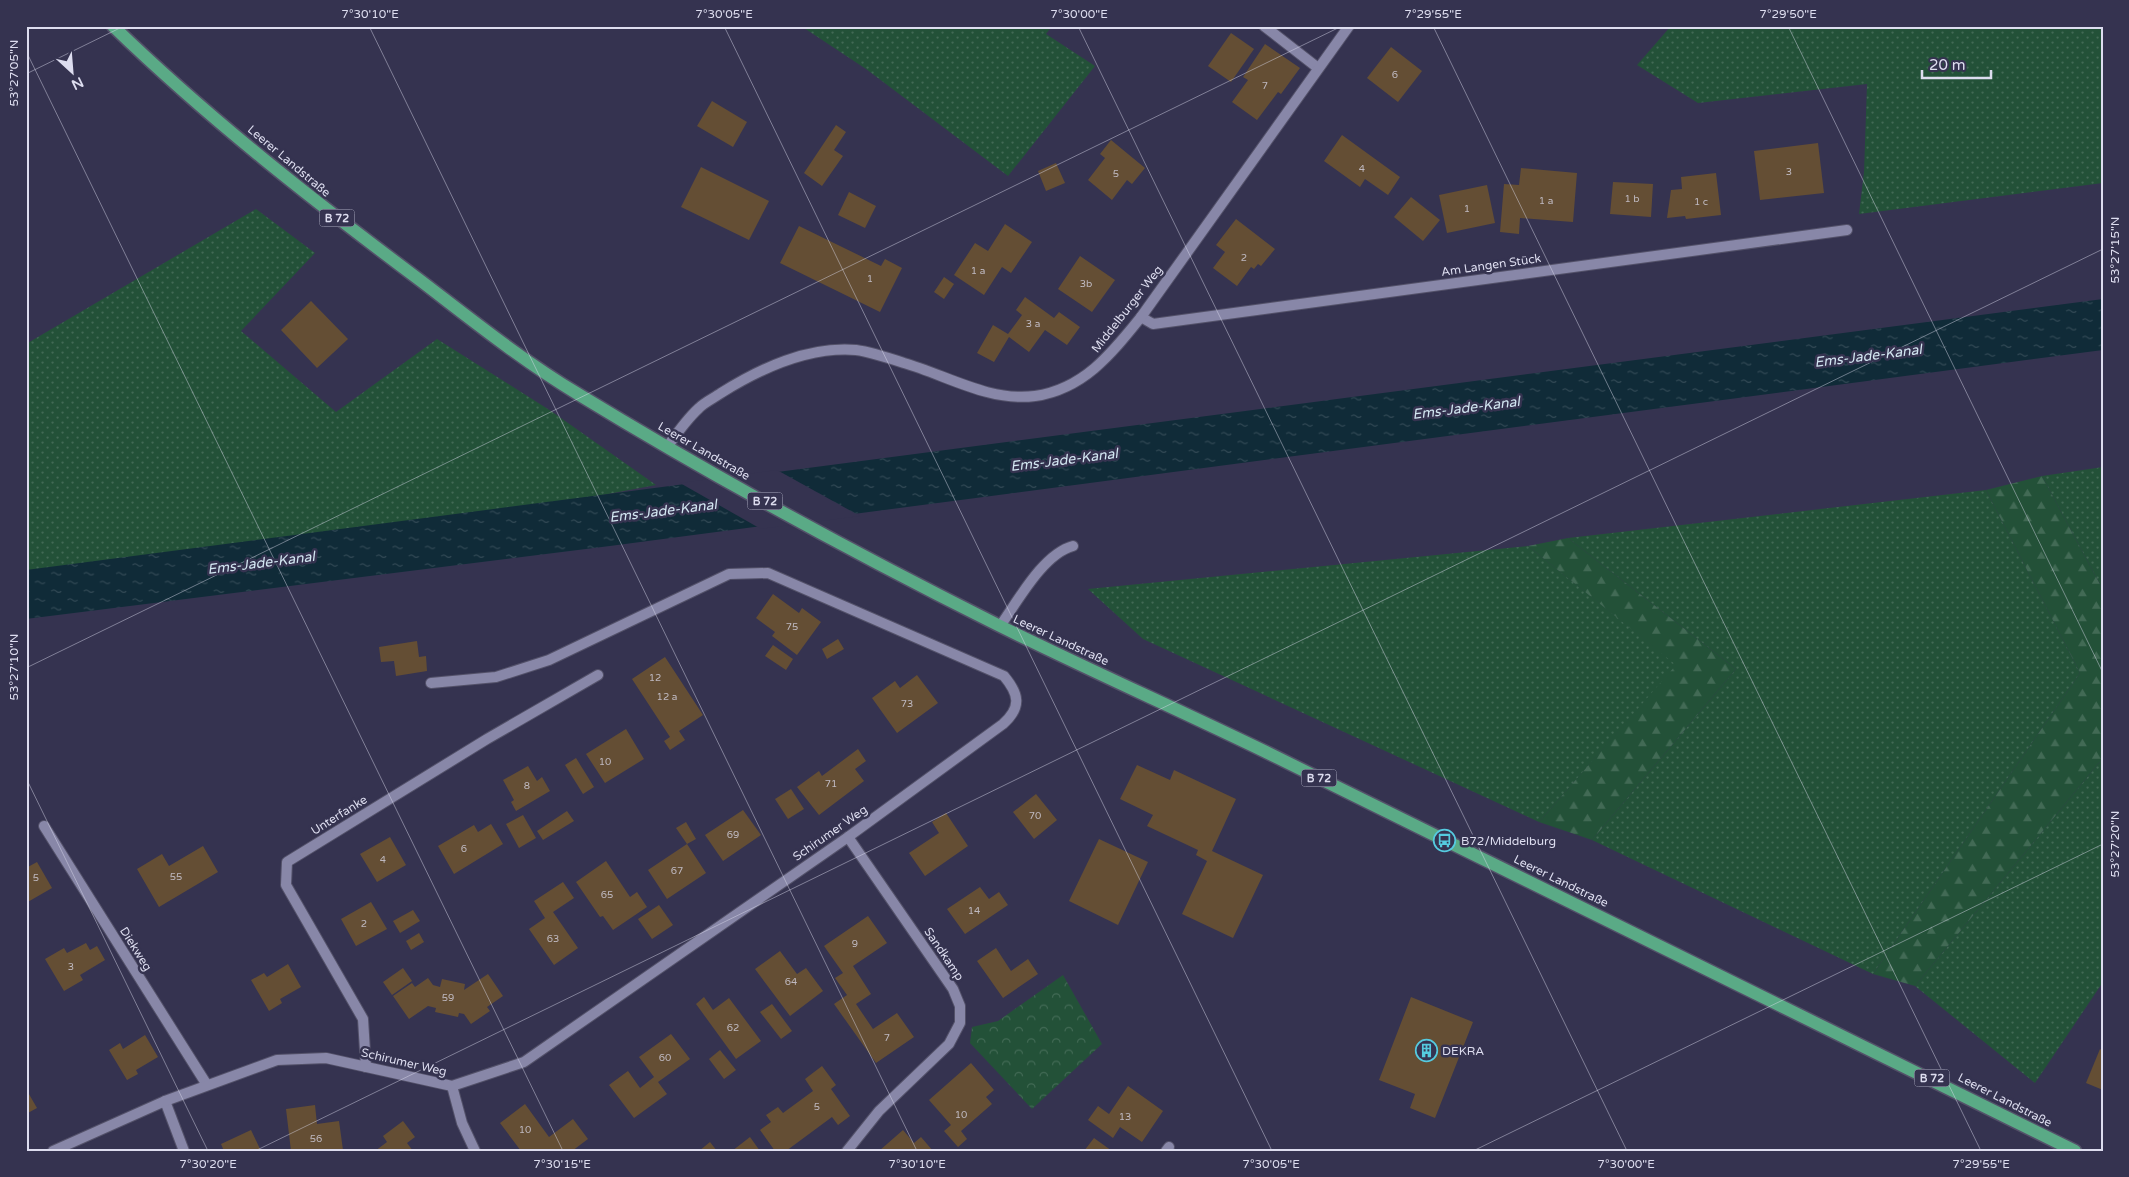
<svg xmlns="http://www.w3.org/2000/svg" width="2129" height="1177" viewBox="0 0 2129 1177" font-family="'Varela Round',sans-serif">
<defs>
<pattern id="grass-dots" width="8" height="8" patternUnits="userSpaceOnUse" patternTransform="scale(1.25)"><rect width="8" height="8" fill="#235138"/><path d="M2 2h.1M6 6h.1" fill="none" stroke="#426a55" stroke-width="1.8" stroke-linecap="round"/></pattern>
<pattern id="forest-firs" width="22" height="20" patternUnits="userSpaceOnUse" patternTransform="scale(1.25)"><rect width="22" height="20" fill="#235138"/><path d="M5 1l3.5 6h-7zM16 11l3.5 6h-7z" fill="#426a55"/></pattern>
<pattern id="park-crowns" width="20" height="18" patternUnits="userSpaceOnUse" patternTransform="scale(1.25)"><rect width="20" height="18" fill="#235138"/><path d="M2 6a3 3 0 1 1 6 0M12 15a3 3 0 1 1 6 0" fill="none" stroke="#426a55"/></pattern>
<pattern id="water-ripples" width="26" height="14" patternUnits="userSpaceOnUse" patternTransform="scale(1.25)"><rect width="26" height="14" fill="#102b38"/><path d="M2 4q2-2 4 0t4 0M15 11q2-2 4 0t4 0" fill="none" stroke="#324955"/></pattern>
</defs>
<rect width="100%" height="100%" fill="#353350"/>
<g fill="url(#grass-dots)">
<path d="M801,26H1052L1046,34L1095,66L1008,176L866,69Z"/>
<path d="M1671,26H2103V183L1859,214L1864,172L1867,84L1698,103L1637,65Z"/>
<path d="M256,209L315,253L241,331L336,412L437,339L551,411L656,485L576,500L26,571V344Z"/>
<path d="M2103,467V590L2042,476Z"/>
<path d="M1986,490L2080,673L1873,974L1592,840L1736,669L1568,538Z"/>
<path d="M1528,546L1677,665L1539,822L1143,639L1088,589Z"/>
<path d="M2103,758V982L2035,1083L1915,986Z"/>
</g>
<g fill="url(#forest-firs)">
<path d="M2042,476L2103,590V758L1915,986L1873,974L2080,673L1986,490Z"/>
<path d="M1568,538L1736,669L1592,840L1539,822L1676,665L1528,546Z"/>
</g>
<path fill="url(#park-crowns)" d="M1063,975L1102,1044L1032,1109L970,1043L972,1027L998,1021Z"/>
<path fill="url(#water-ripples)" d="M2103,299V350L610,546L26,619V570Z"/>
<path fill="#353350" d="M777,470L860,516L761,529L680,483Z"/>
<g fill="#644e34">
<path d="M1231,33L1254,49L1231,82L1208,66Z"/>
<path d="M1265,44L1300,68L1281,94L1278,92L1257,120L1232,102L1248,80L1243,77Z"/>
<path d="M1391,47L1422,71L1398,102L1367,78Z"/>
<path d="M712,101L747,122L733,147L697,126Z"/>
<path d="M836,125L846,132L834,150L843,156L822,186L804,173Z"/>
<path d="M1342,135L1400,177L1388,195L1365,179L1360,187L1324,161Z"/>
<path d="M1111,140L1145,168L1132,184L1127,180L1112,200L1088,180L1105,158L1100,154Z"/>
<path d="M1818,143L1824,193L1760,200L1754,151Z"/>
<path d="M1056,163L1065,183L1046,191L1038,171Z"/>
<path d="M701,167L769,201L749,240L681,207Z"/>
<path d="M1521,168L1577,173L1573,222L1520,218L1519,234L1500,232L1504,184L1519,185Z"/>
<path d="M1716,173L1721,215L1686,219L1685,216L1667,218L1671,190L1682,189L1681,177Z"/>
<path d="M1613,182L1653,184L1651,217L1610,214Z"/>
<path d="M1487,185L1495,223L1447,233L1439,195Z"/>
<path d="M849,192L876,206L865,228L838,215Z"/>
<path d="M1411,197L1440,220L1423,241L1394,217Z"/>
<path d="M1236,219L1275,249L1261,266L1258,264L1254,269L1251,267L1237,286L1213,268L1225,252L1216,245Z"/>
<path d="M1005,224L1032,242L1011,273L1002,267L984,295L954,275L975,243L988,251Z"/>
<path d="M799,226L881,266L885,259L902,268L880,312L780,263Z"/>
<path d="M1080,256L1115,280L1092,312L1058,289Z"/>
<path d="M944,277L954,284L944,299L934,292Z"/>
<path d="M1025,297L1054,318L1059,312L1080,327L1067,345L1045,330L1029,352L1009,337L994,362L977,353L993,325L1008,334L1022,315L1016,310Z"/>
<path d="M311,301L348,339L317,368L281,330Z"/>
<path d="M773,594L799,613L802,608L821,622L797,655L772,636L775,632L756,618Z"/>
<path d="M838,639L844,649L827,659L822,649Z"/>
<path d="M417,641L419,657L426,656L427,671L396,676L394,661L381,662L379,647Z"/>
<path d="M773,645L793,659L786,670L765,656Z"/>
<path d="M665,657L703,715L679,731L685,740L670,750L664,741L670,737L632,679Z"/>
<path d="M917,675L938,703L897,733L872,698L895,681L900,688Z"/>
<path d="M626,729L644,759L605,783L586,754Z"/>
<path d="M858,749L866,761L855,769L864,781L819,815L797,787L819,771L822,776Z"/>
<path d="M576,758L594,787L583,794L565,765Z"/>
<path d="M1137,765L1170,780L1174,770L1236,799L1212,851L1263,875L1233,938L1182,914L1207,861L1196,855L1198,850L1147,826L1153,815L1120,799Z"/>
<path d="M528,766L537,781L542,777L550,791L516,811L511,802L514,800L503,780Z"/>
<path d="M791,789L804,809L788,819L775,799Z"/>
<path d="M1036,794L1057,820L1034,839L1013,812Z"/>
<path d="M743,810L761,835L723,861L705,835Z"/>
<path d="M567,811L574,821L543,840L537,831Z"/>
<path d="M946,813L968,846L925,876L909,853L939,833L932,822Z"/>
<path d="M523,815L536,838L519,848L506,824Z"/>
<path d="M686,822L696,839L687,844L706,873L667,899L648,870L687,844L676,828Z"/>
<path d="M491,824L503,844L454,874L438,846L474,825L478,832Z"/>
<path d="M390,837L406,865L377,882L360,854Z"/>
<path d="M1099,839L1148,862L1118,925L1069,901Z"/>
<path d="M203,846L218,872L159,907L137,869L162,854L169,866Z"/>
<path d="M606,861L630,897L637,892L647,907L613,930L603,916L600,917L576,882Z"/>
<path d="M37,862L52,888L26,903V868Z"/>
<path d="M563,882L574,898L553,912L578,948L554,965L529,929L545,918L534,901Z"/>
<path d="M980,887L989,899L999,892L1008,905L965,934L947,909Z"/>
<path d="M371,902L387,929L356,946L341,919Z"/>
<path d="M659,905L673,925L652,939L638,919Z"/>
<path d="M413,910L420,921L400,933L393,921Z"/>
<path d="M868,916L887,943L853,966L871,994L856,1004L873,1029L897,1013L914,1037L876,1063L834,1004L847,995L835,978L843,973L824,946Z"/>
<path d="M419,933L424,942L411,950L406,941Z"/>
<path d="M86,943L90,950L97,946L105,960L80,975L83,980L64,991L45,959L64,948L67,953Z"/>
<path d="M996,948L1011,971L1028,959L1038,974L1003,998L977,961Z"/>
<path d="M780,951L797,974L806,968L823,991L790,1016L755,969Z"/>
<path d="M288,964L301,987L280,999L282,1003L269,1011L251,980L264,973L267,977Z"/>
<path d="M403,968L412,981L392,995L383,982Z"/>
<path d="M488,974L503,996L487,1007L490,1011L471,1024L464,1014L459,1013L458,1017L435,1012L436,1008L428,1006L409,1019L393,996L412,983L415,987L428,978L433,985L440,987L442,979L465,984L464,990Z"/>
<path d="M704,997L713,1010L729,998L761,1041L736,1059L696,1004Z"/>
<path d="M1411,997L1473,1022L1435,1118L1410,1108L1415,1094L1379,1080Z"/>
<path d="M772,1004L792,1031L781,1039L760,1012Z"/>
<path d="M671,1034L690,1059L658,1082L667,1094L634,1118L609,1085L628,1071L640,1088L654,1077L639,1057Z"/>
<path d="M145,1035L158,1057L136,1070L138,1074L127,1080L109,1050L120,1043L123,1049Z"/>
<path d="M2100,1049L2103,1051V1090L2086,1083Z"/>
<path d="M720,1050L736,1070L724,1079L709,1059Z"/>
<path d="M971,1063L994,1090L986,1097L992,1104L961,1131L967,1139L958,1147L944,1131L951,1125L929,1100Z"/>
<path d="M822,1066L836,1085L831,1089L850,1116L838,1125L832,1117L786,1151H775L760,1130L771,1122L766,1115L778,1107L783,1113L813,1091L805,1079Z"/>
<path d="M1128,1086L1163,1111L1142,1142L1120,1127L1113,1138L1088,1120L1098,1106L1109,1114Z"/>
<path d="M26,1089L37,1108L26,1114Z"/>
<path d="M525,1104L549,1137L573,1119L588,1139L572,1151H521L500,1123Z"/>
<path d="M315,1105L317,1124L339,1121L343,1150L291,1151L286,1109Z"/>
<path d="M403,1121L415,1137L407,1143L413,1151H375L387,1142L383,1136Z"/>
<path d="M251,1130L261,1151H224L221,1144Z"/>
<path d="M903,1130L914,1143L921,1137L933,1151H879Z"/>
<path d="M750,1137L760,1151H732Z"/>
<path d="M1094,1138L1112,1151H1084Z"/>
<path d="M710,1142L717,1151H699Z"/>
</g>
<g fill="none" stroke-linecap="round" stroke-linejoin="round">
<defs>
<g id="service">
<path d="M1264,26L1318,68"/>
<path d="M1000,626C1018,601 1043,554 1073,546"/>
</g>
<g id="minor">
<path d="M1141,317L1153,324L1847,230"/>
<path d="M668,446C677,433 687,419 699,408C705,402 714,398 721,393C761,368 808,346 856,350C871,352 889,358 904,363C946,375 989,402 1035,396C1084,389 1112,353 1141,317L1349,26"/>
<path d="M44,826L207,1085"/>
<path d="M366,1067L363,1019L286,885L287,862L487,739L598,675"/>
<path d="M452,1086L462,1123L475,1151"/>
<path d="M165,1101L184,1151"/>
<path d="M53,1151L165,1101L277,1060L326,1058L452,1086L524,1062L848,837L1003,724C1022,707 1019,694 1004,676L768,573L729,574L549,660L496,677L431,683"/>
<path d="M847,1151L879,1111L949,1044L960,1023V1006L953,989L848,837"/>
<path d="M1166,1151L1169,1147"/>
</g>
<path id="primary" d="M113,26C209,119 314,201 421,281C472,320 523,361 578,394C714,477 856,554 998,625C1087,669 1177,709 1266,752C1537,884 1807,1016 2075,1151"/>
</defs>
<use href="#service" stroke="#535169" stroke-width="12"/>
<use href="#minor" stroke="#535169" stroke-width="12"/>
<use href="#primary" stroke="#535169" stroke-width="15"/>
<use href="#service" stroke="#8887a8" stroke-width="10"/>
<use href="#minor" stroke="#8887a8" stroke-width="10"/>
<use href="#primary" stroke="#5aaa86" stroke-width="12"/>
</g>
<path fill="none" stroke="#ddddef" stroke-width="1" stroke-opacity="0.45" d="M369,26L917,1151M724,26L1272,1151M1078,26L1627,1151M1433,26L1981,1151M1788,26L2103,673M26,51L563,1151M26,74L124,26M26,668L1342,26M26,778L208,1151M255,1151L2103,249M1473,1151L2103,844"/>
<defs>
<symbol id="bus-ring" viewBox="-11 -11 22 22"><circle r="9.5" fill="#353350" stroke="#55cadf" stroke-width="1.5"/><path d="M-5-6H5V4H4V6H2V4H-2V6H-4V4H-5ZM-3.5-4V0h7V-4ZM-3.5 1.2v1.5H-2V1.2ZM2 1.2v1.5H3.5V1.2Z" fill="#55cadf"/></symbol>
<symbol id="building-ring" viewBox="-11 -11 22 22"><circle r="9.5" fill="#353350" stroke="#55cadf" stroke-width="1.5"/><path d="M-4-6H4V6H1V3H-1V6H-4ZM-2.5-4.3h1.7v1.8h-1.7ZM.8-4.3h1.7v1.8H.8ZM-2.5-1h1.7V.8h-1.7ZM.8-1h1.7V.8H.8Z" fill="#55cadf"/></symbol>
</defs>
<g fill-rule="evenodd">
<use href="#bus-ring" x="1432" y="828" width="25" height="25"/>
<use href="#building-ring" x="1414" y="1038" width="25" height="25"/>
</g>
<g text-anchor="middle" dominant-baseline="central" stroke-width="5" stroke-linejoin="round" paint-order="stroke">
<g font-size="10" fill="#bfb9c0">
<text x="1395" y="75">6</text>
<text x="1265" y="86">7</text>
<text x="1362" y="169">4</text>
<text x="1789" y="172">3</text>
<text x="1116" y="174">5</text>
<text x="1632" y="199">1 b</text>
<text x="1546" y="201">1 a</text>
<text x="1701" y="202">1 c</text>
<text x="1467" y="209">1</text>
<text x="1244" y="258">2</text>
<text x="978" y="271">1 a</text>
<text x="870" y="279">1</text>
<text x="1086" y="284">3b</text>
<text x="1033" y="324">3 a</text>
<text x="792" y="627">75</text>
<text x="655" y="678">12</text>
<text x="667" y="697">12 a</text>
<text x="907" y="704">73</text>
<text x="605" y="762">10</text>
<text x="831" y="784">71</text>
<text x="527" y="786">8</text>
<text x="1035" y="816">70</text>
<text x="733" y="835">69</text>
<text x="464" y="849">6</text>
<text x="383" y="860">4</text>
<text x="677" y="871">67</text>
<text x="176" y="877">55</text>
<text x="36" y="878">5</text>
<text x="607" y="895">65</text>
<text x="974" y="911">14</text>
<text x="364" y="924">2</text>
<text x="553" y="939">63</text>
<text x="855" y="944">9</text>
<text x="71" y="967">3</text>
<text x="791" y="982">64</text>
<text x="448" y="998">59</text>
<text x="733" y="1028">62</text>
<text x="887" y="1038">7</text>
<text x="665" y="1058">60</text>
<text x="817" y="1107">5</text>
<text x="961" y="1115">10</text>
<text x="1125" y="1117">13</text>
<text x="525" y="1130">10</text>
<text x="316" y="1139">56</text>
</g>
<g fill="#353350" stroke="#abaabf" stroke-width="1">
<rect x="319.5" y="209.5" width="35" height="17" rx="4"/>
<rect x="747.5" y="492.5" width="35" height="17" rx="4"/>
<rect x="1301.5" y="769.5" width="35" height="17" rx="4"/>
<rect x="1914.5" y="1069.5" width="35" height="17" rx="4"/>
</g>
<g font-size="11" font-weight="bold" fill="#ddddef">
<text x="337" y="218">B 72</text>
<text x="765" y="501">B 72</text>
<text x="1319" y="778">B 72</text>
<text x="1932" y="1078">B 72</text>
</g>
<g font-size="12" fill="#ddddef" stroke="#353350">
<text transform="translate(289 161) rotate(40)">Leerer Landstraße</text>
<text transform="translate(1491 265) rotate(-8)">Am Langen Stück</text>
<text transform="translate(1127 309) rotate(-52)">Middelburger Weg</text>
<text transform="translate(704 451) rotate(30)">Leerer Landstraße</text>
<text transform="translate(1061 640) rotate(25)">Leerer Landstraße</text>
<text transform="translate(339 815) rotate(-32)">Unterfanke</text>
<text transform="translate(830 833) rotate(-35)">Schirumer Weg</text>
<text transform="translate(1561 881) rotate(26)">Leerer Landstraße</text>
<text transform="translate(136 949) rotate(58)">Diekweg</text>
<text transform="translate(944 954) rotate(56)">Sandkamp</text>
<text transform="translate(404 1062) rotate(13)">Schirumer Weg</text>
<text transform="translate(2005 1100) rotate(27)">Leerer Landstraße</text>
</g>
<g font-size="12" fill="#ddddef" stroke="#353350" text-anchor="start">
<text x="1461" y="841">B72/Middelburg</text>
<text x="1442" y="1051">DEKRA</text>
</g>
<g font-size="14" font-style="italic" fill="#d3e7f2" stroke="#353350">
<text transform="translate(1868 356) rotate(-7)">Ems-Jade-Kanal</text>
<text transform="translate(1466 408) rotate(-7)">Ems-Jade-Kanal</text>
<text transform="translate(1064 460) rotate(-7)">Ems-Jade-Kanal</text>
<text transform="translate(663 511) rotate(-7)">Ems-Jade-Kanal</text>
<text transform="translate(261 563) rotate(-7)">Ems-Jade-Kanal</text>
</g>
</g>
<rect width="2129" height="1177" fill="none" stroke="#353350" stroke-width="55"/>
<g transform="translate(72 72) rotate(154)" stroke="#353350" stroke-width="4" paint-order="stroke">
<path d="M0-4L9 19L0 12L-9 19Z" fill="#ddddef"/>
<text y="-8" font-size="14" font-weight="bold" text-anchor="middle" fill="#ddddef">N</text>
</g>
<path d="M1922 70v8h69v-8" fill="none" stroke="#ddddef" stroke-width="2.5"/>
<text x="1929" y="70" font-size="15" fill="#ddddef" stroke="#353350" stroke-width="4" paint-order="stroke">20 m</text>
<rect x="28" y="28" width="2074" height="1122" fill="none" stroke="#ddddef" stroke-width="2"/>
<g font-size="12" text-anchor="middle" fill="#ddddef">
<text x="370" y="18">7°30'10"E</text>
<text x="724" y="18">7°30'05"E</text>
<text x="1079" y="18">7°30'00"E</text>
<text x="1433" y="18">7°29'55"E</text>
<text x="1788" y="18">7°29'50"E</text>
<text transform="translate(14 73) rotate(-90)" y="4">53°27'05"N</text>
<text transform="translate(2115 250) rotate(-90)" y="4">53°27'15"N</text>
<text transform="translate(14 667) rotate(-90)" y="4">53°27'10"N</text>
<text transform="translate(2115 844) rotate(-90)" y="4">53°27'20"N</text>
<text x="208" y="1168">7°30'20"E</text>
<text x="562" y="1168">7°30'15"E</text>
<text x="917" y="1168">7°30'10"E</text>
<text x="1271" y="1168">7°30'05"E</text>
<text x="1626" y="1168">7°30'00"E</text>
<text x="1981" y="1168">7°29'55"E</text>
</g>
</svg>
